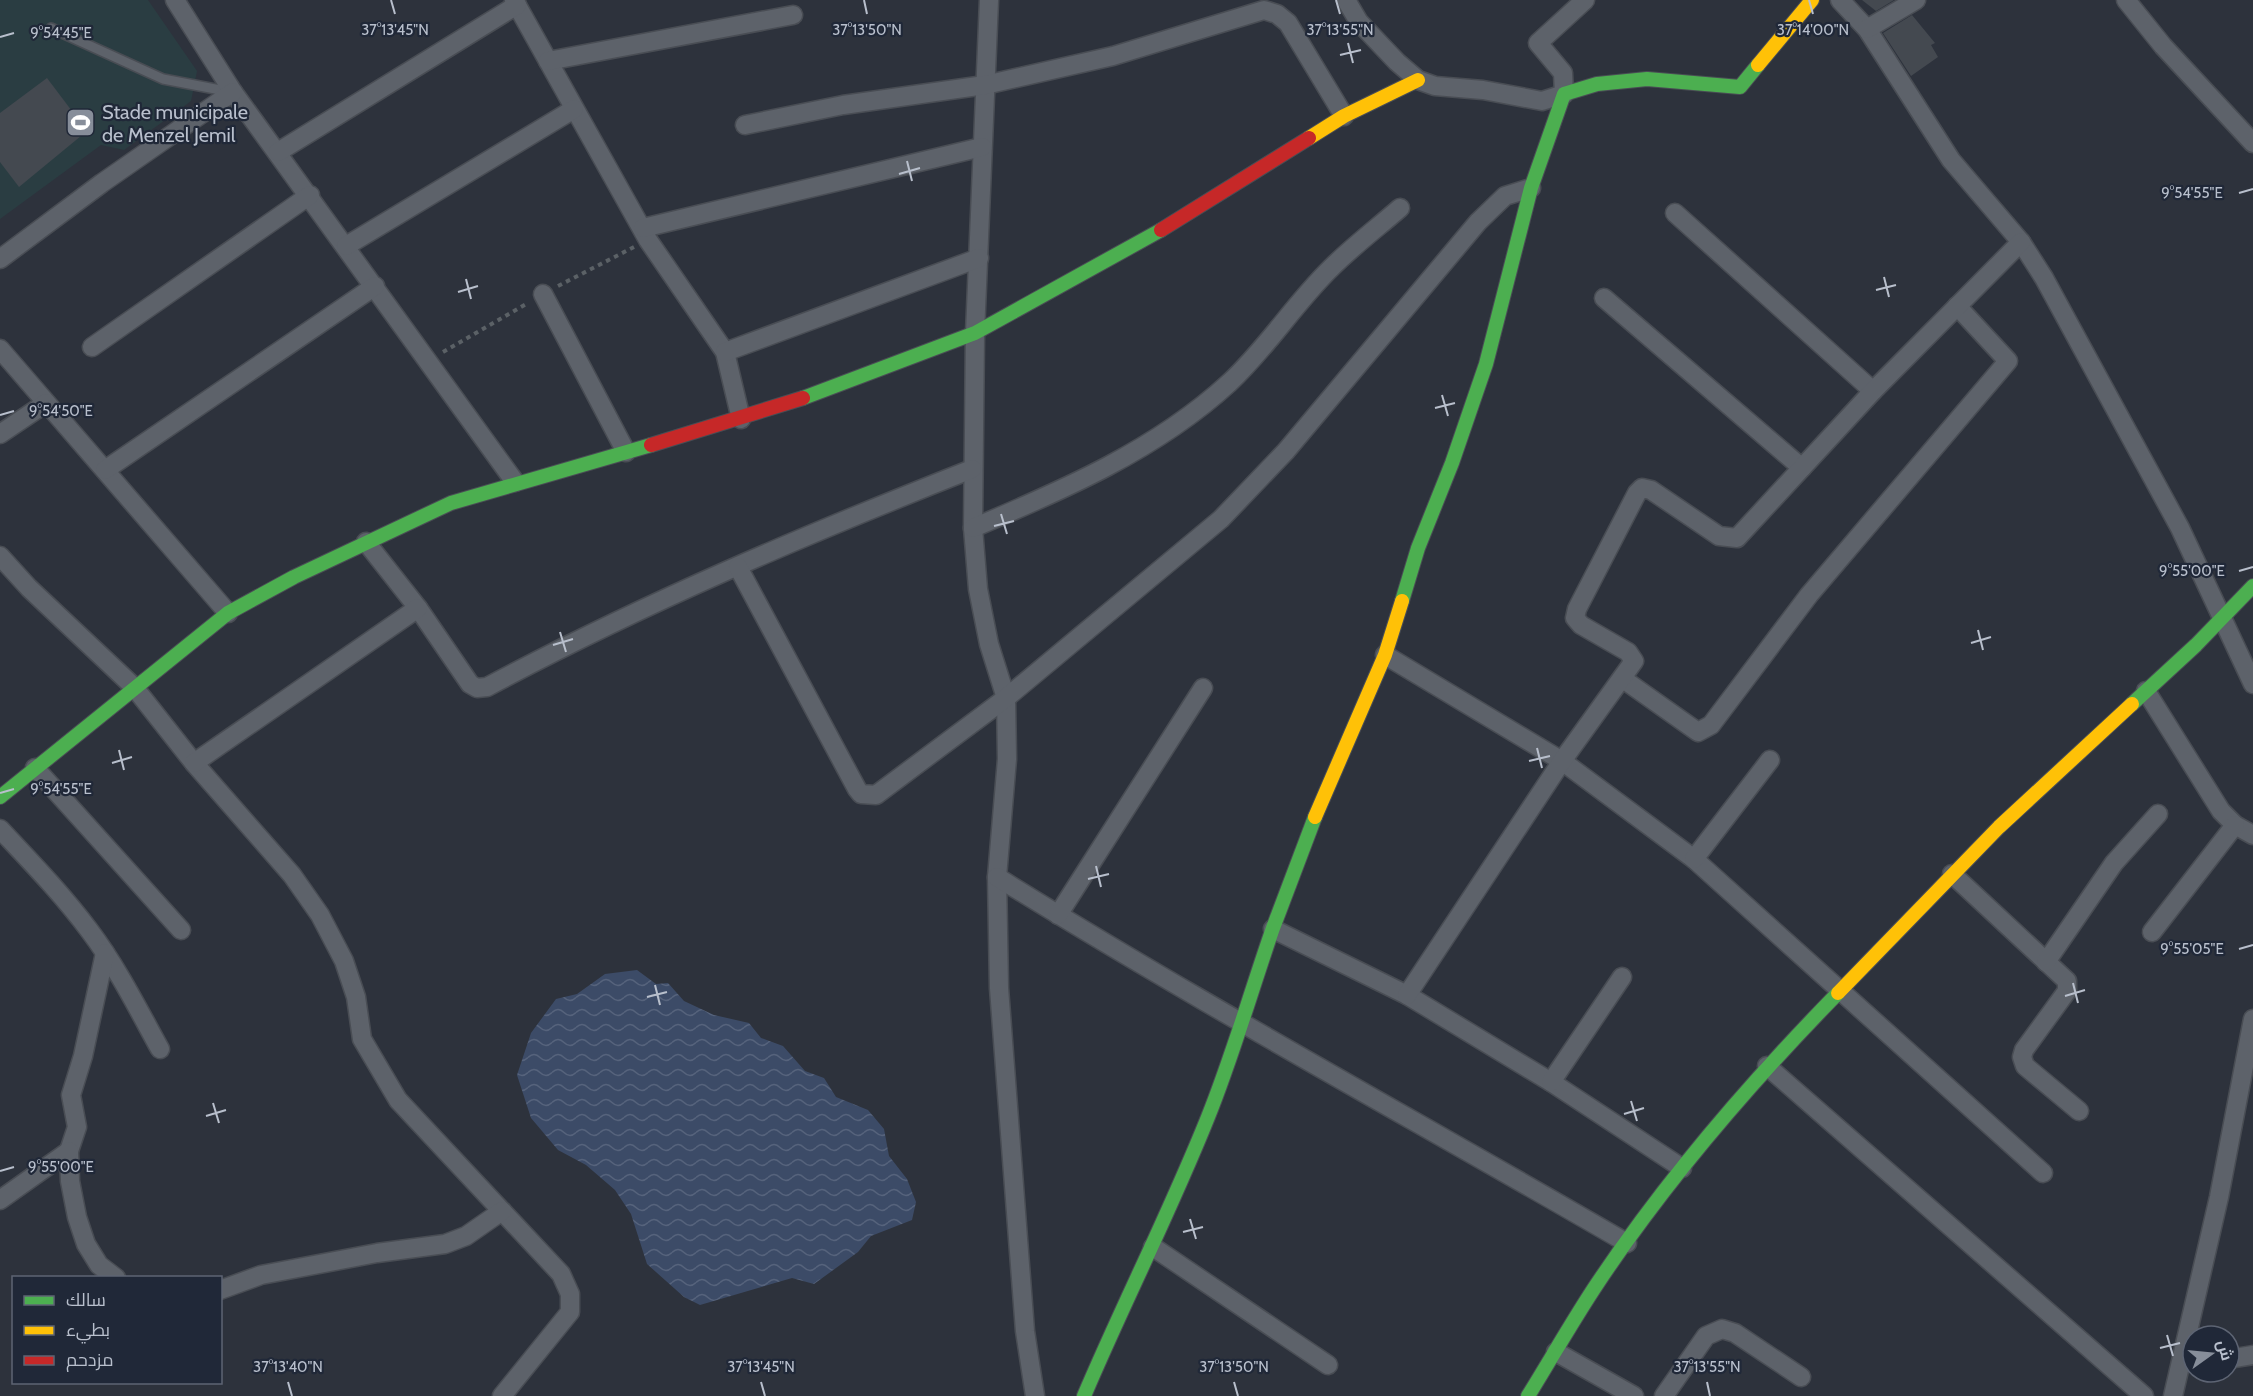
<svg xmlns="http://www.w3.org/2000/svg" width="2253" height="1396" viewBox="0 0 2253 1396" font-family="Cabin,Cairo,sans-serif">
<defs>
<pattern id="water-waves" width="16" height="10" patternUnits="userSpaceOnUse" patternTransform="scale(1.5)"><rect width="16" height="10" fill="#3c4b67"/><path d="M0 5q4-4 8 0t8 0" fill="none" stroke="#56637c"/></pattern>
</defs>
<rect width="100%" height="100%" fill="#2d323c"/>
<path fill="#2a3d42" d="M0,0H148L197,71L191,101L124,150L101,145L0,219Z"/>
<path fill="url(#water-waves)" d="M637,970L656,984L668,983L684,1001L714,1015L749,1023L761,1038L783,1046L805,1071L824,1078L836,1097L868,1110L884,1129L889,1156L907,1179L916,1202L912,1220L871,1236L858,1252L814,1284L792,1278L700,1305L684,1297L647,1264L631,1214L615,1190L586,1165L558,1150L531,1118L517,1075L531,1033L556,999L577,994L605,974Z"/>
<g fill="#444950">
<path d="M1862,0H1894L1876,11Z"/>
<path d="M1912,15L1935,43L1931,45L1938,57L1911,76L1883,33Z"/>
<path d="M47,78L87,131L19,187L0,162V113Z"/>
</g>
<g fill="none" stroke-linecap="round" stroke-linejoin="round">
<defs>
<path id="lane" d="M51,28L163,79L231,92"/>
<g id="street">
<path d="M175,0L233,92L515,482"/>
<path d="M514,0L648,240L725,352L741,419"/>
<path d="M989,0L975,333L973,528L978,589L989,644L1006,698L1007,759L997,877L999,988L1025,1331L1035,1396"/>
<path d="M1346,0L1359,22L1397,62L1418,80L1435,86L1483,90L1542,101L1564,94L1563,73L1538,43L1585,0"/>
<path d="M1840,0L1867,29L1951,160L2021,242L2044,278L2180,528L2253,684"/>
<path d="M2126,0L2163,46L2253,143"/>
<path d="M1867,29L1916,0"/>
<path d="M548,61L793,15"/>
<path d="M745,125L843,105L985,85L1113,56L1264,10L1277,14L1288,23L1344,116"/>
<path d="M278,152L517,5"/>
<path d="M1675,213L1873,391"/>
<path d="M643,228L982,147"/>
<path d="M346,246L574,109"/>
<path d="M0,259L102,183L233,92"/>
<path d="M543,294L626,452"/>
<path d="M1604,298L1802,468"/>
<path d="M92,347L310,195"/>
<path d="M0,349L228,613"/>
<path d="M725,352L979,258"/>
<path d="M0,434L46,403"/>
<path d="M105,470L375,286"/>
<path d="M973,528C1063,490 1156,450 1229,383C1267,348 1294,304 1331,268C1352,247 1377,228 1400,208"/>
<path d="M366,542L418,608L470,684L477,688L487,687C644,603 807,534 972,469"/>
<path d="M0,556L29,588L134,687L194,763L292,875L320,915L344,961L356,997L362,1039L398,1100L561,1274L570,1294V1312L502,1396"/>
<path d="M738,567L857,789L861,794L876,795L1006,698L1221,519L1286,451L1478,222L1505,196L1531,188"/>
<path d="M1385,655L1562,761L1694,859L2043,1173"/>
<path d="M1623,679L1698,732L1711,725L1809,595L2008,361L1957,306"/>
<path d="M2146,691L2221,811L2235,825L2253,835"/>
<path d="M194,763L418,608"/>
<path d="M35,768L181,930"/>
<path d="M0,829C31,862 62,894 89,930C117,967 138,1009 160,1049"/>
<path d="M1694,859L1770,760"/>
<path d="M1952,874L2067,981V991L2024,1050L2022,1057L2025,1066L2079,1111"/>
<path d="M997,877C1203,1005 1417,1121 1627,1243"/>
<path d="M1058,915L1203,688"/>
<path d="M1273,929L1407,995L1551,1082L1682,1168"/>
<path d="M2152,932L2235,825"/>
<path d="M105,953L83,1056L71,1095L77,1127L69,1151L70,1181L77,1217L86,1244L99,1265L116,1278"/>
<path d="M2046,962L2114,863L2158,814"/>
<path d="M1407,995L1562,761L1634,661L1628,652L1581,625L1575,618L1577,609L1637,493L1642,488L1651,490L1719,536L1737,538L1873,391L2021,242"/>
<path d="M1767,1066L2144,1396"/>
<path d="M1551,1082L1622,977"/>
<path d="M0,1200L69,1151"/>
<path d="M1153,1247L1328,1365"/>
<path d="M220,1290L261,1275L377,1253L445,1244L466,1236L502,1211"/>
<path d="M1556,1352L1634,1396"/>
<path d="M2229,1359L2253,1355"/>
<path d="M1664,1396L1706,1336L1722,1329L1735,1333L1801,1377"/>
<path d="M2173,1396L2219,1197L2253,1019"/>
</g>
<g id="fast">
<path d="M803,398L975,333L1161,230"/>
<path d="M1402,601L1418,548L1452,463L1486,364L1531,188L1564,94L1597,84L1647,79L1740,87L1758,65"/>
<path d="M2132,704L2196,645L2253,586"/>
<path d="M0,797L228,613L294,577L451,503L651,445"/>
<path d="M1084,1396C1124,1302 1170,1212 1208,1117C1233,1055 1251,991 1273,928C1287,891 1301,854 1315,817"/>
<path d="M1528,1396C1551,1359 1573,1320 1597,1284C1667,1179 1750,1083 1838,993"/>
</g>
<g id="slow">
<path d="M1758,65L1812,0"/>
<path d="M1309,138L1344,116L1418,80"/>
<path d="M1315,817L1385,655L1402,601"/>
<path d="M1838,993L1999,827L2132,704"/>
</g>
<g id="jam">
<path d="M1161,230L1309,138"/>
<path d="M651,445L803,398"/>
</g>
</defs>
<use href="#lane" stroke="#494d54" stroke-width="12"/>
<use href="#street" stroke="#494d54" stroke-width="21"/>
<use href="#fast" stroke="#494d54" stroke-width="16"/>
<use href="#slow" stroke="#494d54" stroke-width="16"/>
<use href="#jam" stroke="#494d54" stroke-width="16"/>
<g stroke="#5b6166" stroke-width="4" stroke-dasharray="4.5 4.5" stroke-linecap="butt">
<path d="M558,286L634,247"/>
<path d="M443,352L528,303"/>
</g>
<use href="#lane" stroke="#5d626a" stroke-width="9"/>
<use href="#street" stroke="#5d626a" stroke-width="18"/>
<use href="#fast" stroke="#4caf50" stroke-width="14"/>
<use href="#slow" stroke="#ffc107" stroke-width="14"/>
<use href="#jam" stroke="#c62828" stroke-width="14"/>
</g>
<path fill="none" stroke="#b8bfcc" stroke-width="2" d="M391,0L395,14M864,0L867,14M1336,0L1340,14M1809,0L1813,14M0,37L14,33M1348,43L1353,63M1340,55L1361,50M907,161L912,181M899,174L920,168M2239,193L2253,189M1884,277L1889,297M466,279L471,299M1876,290L1896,285M458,292L478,286M1442,395L1448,416M1435,408L1455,403M0,415L14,411M1001,514L1007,534M994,526L1014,521M2239,571L2253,567M1978,630L1983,650M560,632L566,652M1971,643L1991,637M553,645L573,639M1537,748L1542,768M119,750L124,770M1529,761L1550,756M112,763L132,757M0,793L14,789M1096,866L1101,887M1088,879L1109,874M2239,949L2253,945M2073,983L2078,1003M655,985L660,1005M2065,996L2085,990M647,997L667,992M1631,1101L1637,1121M213,1103L219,1123M1624,1114L1644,1108M206,1116L226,1110M0,1171L14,1167M1190,1219L1196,1239M1183,1232L1203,1227M2167,1335L2173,1356M2160,1348L2180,1343M288,1382L292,1396M761,1382L765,1396M1234,1382L1238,1396M1707,1382L1710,1396"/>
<defs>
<symbol id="stadium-square" viewBox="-11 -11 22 22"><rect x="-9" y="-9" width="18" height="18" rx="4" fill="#878e9a" stroke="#202838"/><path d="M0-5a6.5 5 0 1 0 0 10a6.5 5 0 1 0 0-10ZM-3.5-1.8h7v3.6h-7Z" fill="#fff"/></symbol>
</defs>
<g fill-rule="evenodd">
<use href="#stadium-square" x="64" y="106" width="33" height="33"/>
</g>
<g text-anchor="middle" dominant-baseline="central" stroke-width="4.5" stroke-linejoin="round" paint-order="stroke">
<g font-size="20" fill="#b8bfcc" stroke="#202838" text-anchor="start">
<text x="102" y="112">Stade municipale<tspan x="102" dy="23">de Menzel Jemil</tspan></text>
</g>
</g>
<g font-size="15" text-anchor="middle" fill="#b8bfcc" stroke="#202838" stroke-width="4.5" stroke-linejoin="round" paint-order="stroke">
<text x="395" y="35">37°13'45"N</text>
<text x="867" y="35">37°13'50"N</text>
<text x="1340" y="35">37°13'55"N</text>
<text x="1813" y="35">37°14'00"N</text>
<text x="61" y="38">9°54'45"E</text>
<text x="2192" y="198">9°54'55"E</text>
<text x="61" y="416">9°54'50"E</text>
<text x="2192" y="576">9°55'00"E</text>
<text x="61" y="794">9°54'55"E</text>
<text x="2192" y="954">9°55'05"E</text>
<text x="61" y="1172">9°55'00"E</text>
<text x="288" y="1372">37°13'40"N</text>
<text x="761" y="1372">37°13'45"N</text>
<text x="1234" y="1372">37°13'50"N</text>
<text x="1707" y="1372">37°13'55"N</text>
</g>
<rect x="12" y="1276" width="210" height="108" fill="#202838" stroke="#5d6473" stroke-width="1.5"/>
<rect x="24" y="1296" width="30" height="9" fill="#4caf50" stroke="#5d6473" stroke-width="1.5"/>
<text x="66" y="1306" font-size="18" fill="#b8bfcc">سالك</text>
<rect x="24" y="1326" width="30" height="9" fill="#ffc107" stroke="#5d6473" stroke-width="1.5"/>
<text x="66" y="1336" font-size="18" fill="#b8bfcc">بطيء</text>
<rect x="24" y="1356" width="30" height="9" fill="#c62828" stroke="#5d6473" stroke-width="1.5"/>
<text x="66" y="1366" font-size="18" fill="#b8bfcc">مزدحم</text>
<g transform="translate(2211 1354) rotate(75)"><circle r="28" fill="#202838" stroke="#5d6473" stroke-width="1.5"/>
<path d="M0-4.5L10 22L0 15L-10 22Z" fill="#878e9a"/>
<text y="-9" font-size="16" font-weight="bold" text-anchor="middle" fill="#b8bfcc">ش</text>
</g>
</svg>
